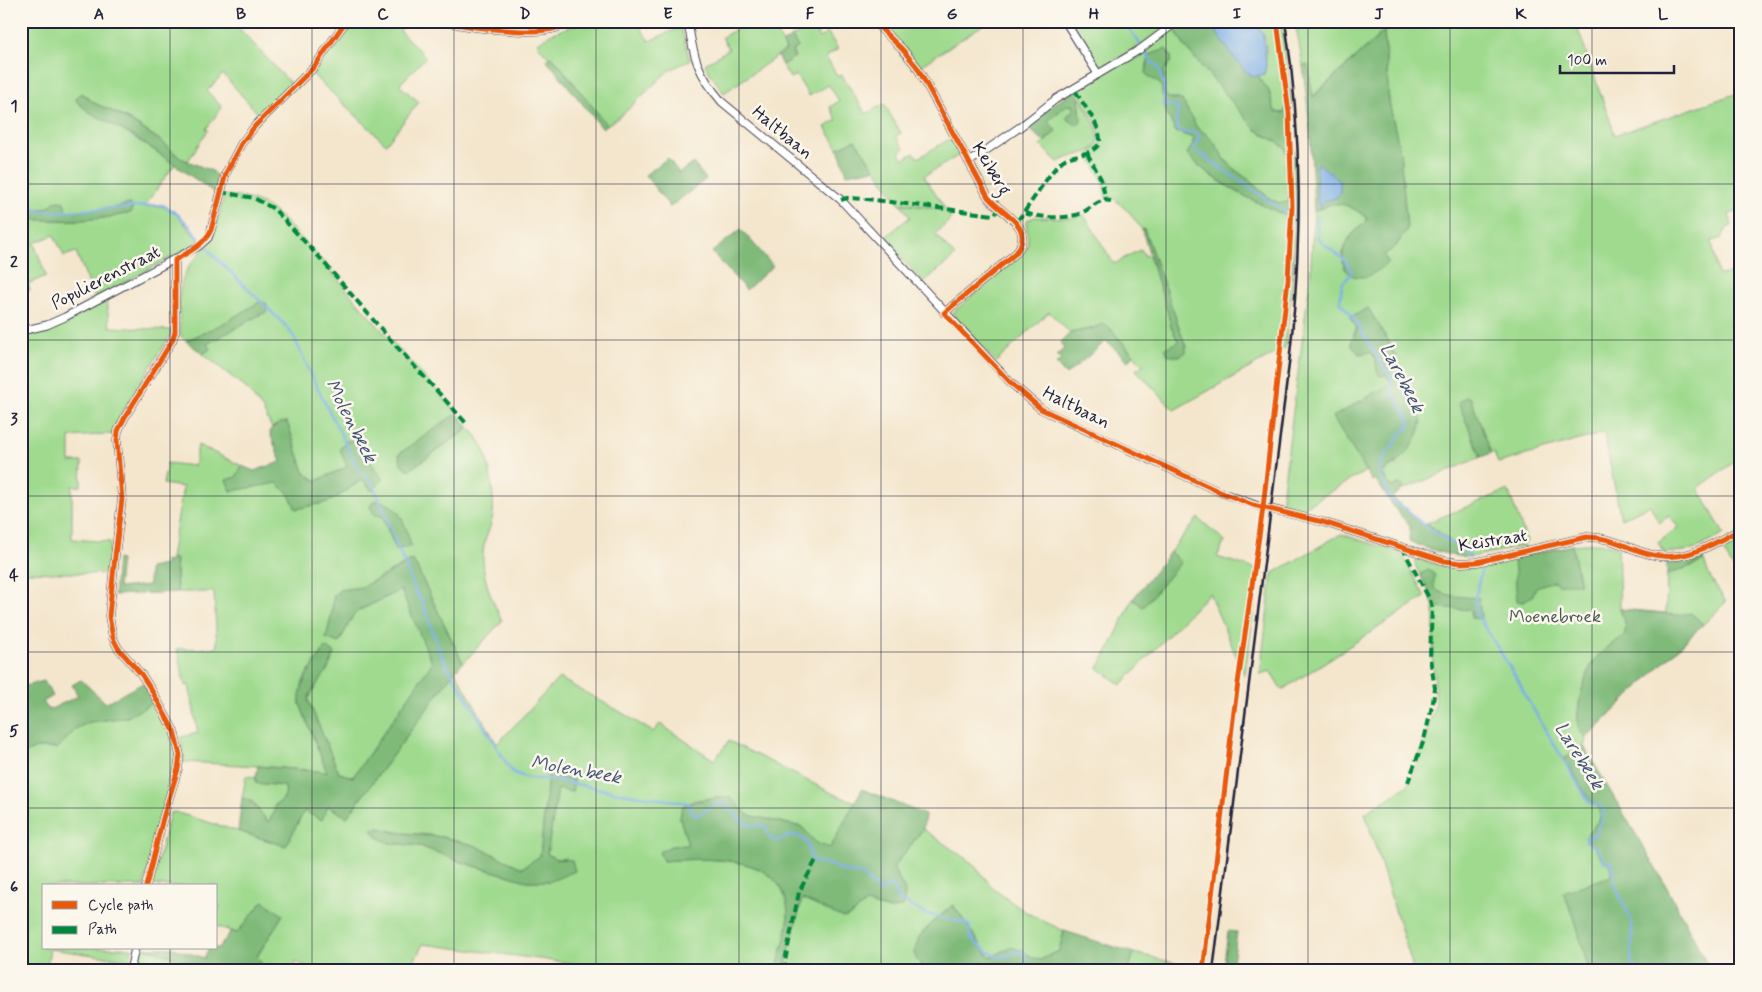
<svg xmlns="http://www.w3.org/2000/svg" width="1762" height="992" viewBox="0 0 1762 992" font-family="Mynerve,sans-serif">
<rect width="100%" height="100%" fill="#fbf7ec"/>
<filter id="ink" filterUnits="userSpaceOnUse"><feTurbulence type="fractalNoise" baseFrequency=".02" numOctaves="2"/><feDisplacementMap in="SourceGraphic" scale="10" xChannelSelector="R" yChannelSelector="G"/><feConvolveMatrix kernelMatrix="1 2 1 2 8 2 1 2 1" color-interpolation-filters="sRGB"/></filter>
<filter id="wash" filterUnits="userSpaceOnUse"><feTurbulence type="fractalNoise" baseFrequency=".0096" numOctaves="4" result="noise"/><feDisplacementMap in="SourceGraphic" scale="20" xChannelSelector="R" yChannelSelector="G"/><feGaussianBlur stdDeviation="1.12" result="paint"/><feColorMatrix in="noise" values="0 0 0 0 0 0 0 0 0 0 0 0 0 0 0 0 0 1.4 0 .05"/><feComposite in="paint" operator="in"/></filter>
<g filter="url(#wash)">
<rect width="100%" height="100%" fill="#f4e6cd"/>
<g fill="#9fda8e" stroke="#607e64" fill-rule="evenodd">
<path d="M21,21H232L292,85L260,116L223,74L207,91L222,107L206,129L208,130L188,161L180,158L161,141L130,120L114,112L96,104L83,94H80L76,98L77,102C110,123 143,142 175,164L144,207L162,206L173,210L200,242L95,298L76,252L64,256L54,235L34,243L46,276L28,284L30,290L21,293V220C41,219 60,221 80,220C97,219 114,217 130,213L132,209L129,204L117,207L67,212L51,207L47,209H21Z"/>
<path d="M350,21H407L400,31L426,57L399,85L419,102L386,144L313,75Z"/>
<path d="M586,21H636L649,41L681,27L690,60L668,71L622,115L607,125L552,56L549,58L537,44L550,34Z"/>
<path d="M752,21H770L786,50L724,93L709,72L705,64L729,49L722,37Z"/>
<path d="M794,21H821L826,29L817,34L819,38L828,33L838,49L826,57L838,77L842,75L866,114L884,104L901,133L896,136L904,149L899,153L903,159L914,153L918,158L953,137L961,154L924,176L945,208L899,203L855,140L838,148L825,127L837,120L830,107L839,101L829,85L809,96L796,75L790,78L782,65L795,57L792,52L798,47L792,37L801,32Z"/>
<path d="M878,21H989L920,66L892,33Z"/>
<path d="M1068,21H1174L1141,45L1101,69H1098Z"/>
<path d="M1251,21H1281L1288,75L1282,76C1284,87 1290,103 1284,113L1275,112L1269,91L1258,76L1264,74C1266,66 1268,41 1263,33C1261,29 1254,25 1251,21Z"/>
<path d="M1295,21H1575L1615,135L1741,92V211L1729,214L1732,226L1727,228L1722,238L1712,241L1718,275L1739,273L1741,297L1731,299L1741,344V457L1698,488L1724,534L1693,550L1665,553L1658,543L1678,527L1669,516L1659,523L1650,505L1621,519L1604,433L1498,463L1494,452L1491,453L1458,402L1481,457L1402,490L1403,486L1391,487L1382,473L1397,463L1414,408L1403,375L1389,342L1368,308L1353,335L1377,359V371L1386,375L1392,383L1333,417L1366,471L1301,509L1281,505L1310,280L1314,210C1320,210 1323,207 1329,205C1343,200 1358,210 1368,220C1353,232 1336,248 1345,269L1384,255L1396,246L1407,229L1400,152L1389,102L1384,31L1312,97L1308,66H1303Z"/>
<path d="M1173,26L1183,44L1255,129L1285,147C1288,156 1288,161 1285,170L1288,178L1289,202L1279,203L1270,199L1249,180L1235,170L1197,128L1189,113L1177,98H1169L1165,94L1164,72L1171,61V57L1166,49L1147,63L1146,74L1162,85V95L1176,132L1194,138L1192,146L1187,154C1215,184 1253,201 1290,217L1285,276L1293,277L1285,348L1174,410L1136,370L1143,365L1107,325L1070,333L1049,312L996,362L952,313L1026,250C1031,236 1025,232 1027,220L1035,217L1070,218L1084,215L1114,264L1141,249L1145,256L1149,255L1168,313L1171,327L1179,343L1166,348L1186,347L1144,229L1142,230L1130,213L1112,197L1106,198L1101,177L1088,154L1100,145C1105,131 1084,103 1076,91Z"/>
<path d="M1079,98C1086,106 1090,117 1095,126C1109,156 1077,151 1058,162L1041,146L1056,131L1047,121L1067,105H1072L1073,110L1066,118L1081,117Z"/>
<path d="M224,195L243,197L265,205L278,214L318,256L370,317L457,413L399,454L409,470L469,428C473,432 478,437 481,443C489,456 495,499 493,514C491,531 482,539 483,559C483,581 493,602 502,621L463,663L413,560L362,587L340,590L334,595L331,617L326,638L339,643L352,617L358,611L401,590L433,663L353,777L339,773L308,700L335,653L325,648L316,664L307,673L302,684L300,704L327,772L258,766L183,762L181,737L198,733L189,685L185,686L177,649L217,648L214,592H177L176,559L171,558L183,487L163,484L167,463L194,466L198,445L242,466L231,491L277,483L288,493L339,496L363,479L383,480L359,445L353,441L345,442L347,467L316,481L304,472L287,422L280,423L272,428L263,410L247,389L203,354L210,349L206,344L261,314L267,312L261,301L226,322L186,341L181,336C179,317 177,296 183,278C189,262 202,253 210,240C218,226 220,210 224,195ZM382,515L410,546L396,550Z"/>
<path d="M901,204L947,210L951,219L935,234L955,256L924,282L883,239L910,217Z"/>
<path d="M106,300L110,327L171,330L169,337L124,409L113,434L70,437V462H82L81,486H72V539L110,542L109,574L21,572V335C52,329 78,314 106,300Z"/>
<path d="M1508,490L1527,541L1523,546L1471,557L1427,523Z"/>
<path d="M1198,518L1225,541L1217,557L1259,570L1245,676L1209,593L1121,685L1098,668L1107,653L1133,599L1143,607L1180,562L1170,552Z"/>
<path d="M1341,534L1398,552L1403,556L1425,597L1282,690L1270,671L1260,674L1272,574Z"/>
<path d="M1741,534V573L1738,576L1720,546Z"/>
<path d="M1599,543L1618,547L1620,609L1666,613L1667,575L1704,561L1709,575L1726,602L1586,738L1584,747L1661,877L1711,971H1414L1365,813L1407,786L1413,776L1436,702L1433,659L1434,607L1427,587L1416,567L1415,562L1418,559L1429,563L1459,569L1480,567L1572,545Z"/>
<path d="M455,671L497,744L559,678L619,711L653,732L660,724L714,760L729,741L838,796L856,802L830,848L816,844L802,827L748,815L730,797L695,800L682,807L680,818L688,845L671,846L663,861C709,858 790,852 788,918C788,933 780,956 776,971H632L423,944L409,971H313L297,962L292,971H264V968L257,957L282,915L263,901L237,933L216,926V916L220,906L216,904V886H158L152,884L170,813L175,812L286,846L304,810L328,806L347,817ZM548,775L558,788L547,854L556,859L566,858L551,881H527L464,863L420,846L389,843L381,828C401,835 422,833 442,837C471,843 496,857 522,868L540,857Z"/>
<path d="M154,702C167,725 177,740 176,767L144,886H44V948H132L130,960L50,949L47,967L69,971H21V755L36,748H58L77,728L90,722L127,717Z"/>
<path d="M246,776L256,777V783L284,786C288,794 283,801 275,805L274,813L268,822L253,802L242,798Z"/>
<path d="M923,829L972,863L995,890L1010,901L1029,914L1064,931L1059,951L1040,960L1033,958L1021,949L990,958L953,905L931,924L919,937L917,960L926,971H784L802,899L844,918L854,913L866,903L886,909H895L905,891L893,868Z"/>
<path d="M139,948H146L217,971H134Z"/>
<path d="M1134,953L1195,968V971H1128Z"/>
</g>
<g fill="#7fba79" stroke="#506e5a">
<path d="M1181,21H1214V29C1224,42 1242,74 1258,76L1269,91L1275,112L1284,113C1290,103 1284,86 1282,76L1288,75L1293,114L1297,203L1293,277L1285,276L1289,217C1253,201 1215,183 1187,154L1192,146L1194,138L1176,132L1166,112L1161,85L1146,74L1149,55L1166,49L1171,57V61L1164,72L1165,94L1169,98L1182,100L1197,128L1205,133L1214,142L1226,161L1235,170L1249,180L1270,199L1279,203L1289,202L1288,178L1284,165L1288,162L1285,147L1255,129L1193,56L1183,44L1173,26Z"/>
<path d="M1384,31L1389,102L1400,152L1407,229L1396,246L1384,255L1388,262C1382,269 1370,277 1361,277C1342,278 1339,255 1347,242C1352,233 1361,227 1368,219C1358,210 1344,201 1329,205C1323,207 1320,210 1314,210L1310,128L1303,66L1308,65L1313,97Z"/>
<path d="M792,37L798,47L792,52L795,57L782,65L777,56L786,50L783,43Z"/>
<path d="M552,56L607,125L602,128L547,60Z"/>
<path d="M1074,91L1079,98L1081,121L1076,125L1066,118L1073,110L1072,105H1067L1048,121L1056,131L1044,142L1024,124Z"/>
<path d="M80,94H83L96,104L114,112L130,121L161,141L180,158L212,171L220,179L215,193L137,138L89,112L77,102L76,98Z"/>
<path d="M855,140L875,169L847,174L838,148Z"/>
<path d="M668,158L679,173L693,163L706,179L670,207L645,175Z"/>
<path d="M60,201L64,202L67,212L117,207L130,204L132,209L130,213C114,217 97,219 80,220C60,221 41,219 21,220V209C33,209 48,212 54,202Z"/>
<path d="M741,229L773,266L746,290L712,252Z"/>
<path d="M1144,229L1186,347V352C1180,357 1175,357 1168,355L1165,348L1179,342L1171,327L1168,313L1142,230Z"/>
<path d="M261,301L267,304V312L261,314L207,344L210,349L203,354L186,341L226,322Z"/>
<path d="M1368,308L1389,342L1403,375L1409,397L1422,421C1415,450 1404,456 1382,473L1391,487L1399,484L1403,486L1402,490L1392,497L1423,525L1427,523L1471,557C1455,558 1424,548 1409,541L1410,525C1395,512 1386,494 1375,479L1372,481L1333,417L1392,383L1386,375L1380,376C1374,367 1379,363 1371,352L1359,354L1351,344L1357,329L1350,318Z"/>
<path d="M1102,324L1107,325L1134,355L1128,361L1106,341L1066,375L1056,364L1061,360L1057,355L1065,348L1060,343L1070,333L1091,329Z"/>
<path d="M1467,396L1471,399L1491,453L1481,457L1458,402Z"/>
<path d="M457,413L469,428L409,470L401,464L399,454Z"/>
<path d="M287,422L304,472L316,481L347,467L340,449L345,441H353L359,445L383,480L372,491L362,479L339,496L328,502L296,509L288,493L277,483L231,491L226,480L236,477L242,466L254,471L281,462L270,433L272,428L280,423Z"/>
<path d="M374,501C400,501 405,524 411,546L396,550L382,516L374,515L370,506Z"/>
<path d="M1572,545L1580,584H1558L1554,581L1536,587L1533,595L1523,602L1517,601L1514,558Z"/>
<path d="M1170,552L1181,562L1143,607L1133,599Z"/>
<path d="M1702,555L1704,561L1667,575V560L1684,559Z"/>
<path d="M171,558L175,559L177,592L114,595L117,559L121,560L118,588L149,585V568L165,565V561L170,562Z"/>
<path d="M413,560L463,663L455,671L347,817L328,806L322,820L304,811L286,846L238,831L242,798C254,800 260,813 268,822L274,813L275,805C283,801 289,794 284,786L255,783L258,766L327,772L300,704C298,681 315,666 325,647L335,653L327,671L311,692L308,700L339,773L353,777L432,663L401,590L358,611L352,617L339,643L326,638L331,617L334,595L340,590L362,587Z"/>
<path d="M1429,570L1435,575C1435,578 1433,583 1434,586C1437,597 1469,597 1479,598L1481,619L1471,618V610L1434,607L1431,596L1420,574Z"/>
<path d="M1620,609L1677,615L1691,613L1703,624L1586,738C1584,735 1580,732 1579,729C1574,713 1584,678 1592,664C1599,652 1613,643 1624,636L1626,627Z"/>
<path d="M81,680L106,703L143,683L154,702L127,717L90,722L77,728L58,748H36L21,755V687L44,681L53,696L43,702L49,710L78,696L72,685Z"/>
<path d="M1584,747L1661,877L1711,971H1589L1574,917L1563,892L1611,876V866L1608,863L1602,860L1595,848L1585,838L1600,818C1599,801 1593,806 1587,796C1579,783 1572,770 1565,758Z"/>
<path d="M548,775L574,780L572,792L558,789L547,854L556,859L572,860L575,871L551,881H527L464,863L420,846L389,843L377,837L372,829L381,828L393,832L442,837L474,845L522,868L540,856Z"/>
<path d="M862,789L925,815L923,829L893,868L905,891L904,906C889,912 881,907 866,903L854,913L844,918L802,899L784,971H776C780,956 788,932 788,918C789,852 709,858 663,861L659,852L671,846L688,845L680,818L682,807C697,799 712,798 730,797L748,815L802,827L816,843L830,848Z"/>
<path d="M263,901L283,915L257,956L264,968V971H217L146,948H173L204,958L209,948H219L231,931L237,933Z"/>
<path d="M953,905L990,958L1010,947C1021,949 1029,957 1040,960L1059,951L1064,931L1134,953L1128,971H926L917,960L914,953L919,937L931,924Z"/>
<path d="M1228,931L1237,932L1232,971H1223Z"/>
</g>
<g fill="#7baee7" stroke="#4e6891">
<path d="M1217,21H1251L1263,33L1266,66L1264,74C1259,76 1254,77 1249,74C1242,69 1215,34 1214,25Z"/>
<path d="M1318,163L1340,181C1341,196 1339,198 1324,201L1320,208L1317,200L1316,164Z"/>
</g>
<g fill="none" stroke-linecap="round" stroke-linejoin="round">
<g stroke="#7baee7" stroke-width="2.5">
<path d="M1124,21L1140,44"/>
<path d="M1144,50L1152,63C1159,66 1160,68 1161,76C1161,78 1164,81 1164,84C1166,91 1162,98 1164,105L1177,106L1178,108L1176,123L1180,132H1195L1199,135L1198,141L1193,148C1197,153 1203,154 1208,159L1287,213"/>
<path d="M21,209L54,212L162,205C179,213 188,224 200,239"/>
<path d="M1317,217L1318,238C1327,250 1350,258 1351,274L1342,284L1340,302L1352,316L1392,380L1390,383C1391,399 1409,411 1410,426L1404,430L1388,452L1381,463L1379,470L1389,497L1394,503L1407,509C1410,519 1458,546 1470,555"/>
<path d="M206,246L216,258L285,325L294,337L311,375L360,472L366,475L373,484L417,595L421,599L443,659L510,769L514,773L528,778L556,780L620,793L688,803L694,815H698L719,803L726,805L747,825L765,826L769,836L775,841L793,835L800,837L807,843L810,856L815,862L829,864L842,871L862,874L880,892L888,886L892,885L898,899L926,914L966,923L970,927V937C976,942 994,958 1000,957C1006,957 1014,953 1020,951L1025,953L1026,971"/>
<path d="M1481,566V572L1475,599L1476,613L1519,682L1526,697L1584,794C1586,797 1588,802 1592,804C1595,806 1600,804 1602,808C1608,819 1595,826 1597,835L1587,836L1586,841L1599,850L1603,861H1609L1612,864L1615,885L1632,922L1631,959L1634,966L1632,969L1626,971"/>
</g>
</g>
</g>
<g filter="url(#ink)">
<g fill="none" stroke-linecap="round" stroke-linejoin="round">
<defs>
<g id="minor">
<path d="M447,21C464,28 527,33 546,30C557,29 566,25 576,21"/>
<path d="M688,21C693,57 698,74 722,102L841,200L1011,383L1041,409L1064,420L1220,492L1258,506L1323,522L1445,561L1461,563L1477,562L1587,537C1607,537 1620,544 1639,551C1681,566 1705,548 1741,529"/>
<path d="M873,21L902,49L917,67L988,197C1002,215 1036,225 1016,253L944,313"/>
<path d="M1065,21L1098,74"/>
<path d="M969,162L1020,127L1056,99L1139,50L1178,21"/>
<path d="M21,331L47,325L65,317L199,246L208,238L211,230L226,173L241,144L255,126L314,67L346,21"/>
<path d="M146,886L163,818L178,769L180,755L174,731L152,691L141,674L118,648L113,638L109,616L115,556L122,499L117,441L118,431L125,417L172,341L175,332V260"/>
<path d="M130,971L135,948"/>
</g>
</defs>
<use href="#minor" stroke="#423f51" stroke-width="9"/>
<use href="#minor" stroke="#fff" stroke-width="7"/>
<path stroke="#22223b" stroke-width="2.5" d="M1213,971L1289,364C1302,246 1303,138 1285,21"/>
<g stroke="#00873e" stroke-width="4" stroke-dasharray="8 4" stroke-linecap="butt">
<path d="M1087,153L1101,179L1106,200"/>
<path d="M220,192L254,198L274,209L320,258L388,337L466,423"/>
<path d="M841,200L847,198L867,199L993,215L1000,209"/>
<path d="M1025,213C1039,218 1065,219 1079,214C1091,210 1097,198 1111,201"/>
<path d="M1017,221C1029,208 1053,165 1065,159C1078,153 1091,156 1100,143C1101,123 1082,105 1074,88"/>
<path d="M1402,547L1430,600L1432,607L1430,658L1435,688L1433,702L1424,740L1408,782"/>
<path d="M783,971L799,892L817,858"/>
</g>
<defs>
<g id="cycleway">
<path d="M447,21C464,28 527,33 546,30C557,29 566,25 576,21"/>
<path d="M873,21L902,49L917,67L988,197C1002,215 1036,225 1016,253L944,313L1011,383L1041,409L1220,492L1253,505L1323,522L1445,561L1461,563L1477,562L1587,537C1607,537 1620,544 1639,551C1681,566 1705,548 1741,529"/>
<path d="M146,886L163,818L178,769L180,755L174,731L152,691L141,674L118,648L113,638L109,616L115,556L122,499L117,441L118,431L125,417L172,341L175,332V260C189,252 204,245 211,230L226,173L241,144L255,126L314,67L346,21"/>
<path d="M1203,971L1234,711L1263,508L1288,280L1292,207L1289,113L1277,21"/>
</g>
</defs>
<use href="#cycleway" stroke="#fbf7ec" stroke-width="8"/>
<use href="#cycleway" stroke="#e8590c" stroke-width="5"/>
</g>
</g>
<path fill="none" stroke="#22223b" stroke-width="1" stroke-opacity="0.55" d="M170,21V886M312,21V971M454,21V971M596,21V971M739,21V971M881,21V971M1023,21V971M1166,21V971M1308,21V971M1450,21V971M1592,21V971M21,184H1741M21,340H1741M21,496H1741M21,652H1741M21,808H1741M170,948V971"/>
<g text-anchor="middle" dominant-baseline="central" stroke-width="5" stroke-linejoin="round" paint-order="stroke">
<g font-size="18" fill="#22223b" stroke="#fbf7ec">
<text transform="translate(782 133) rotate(40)">Haltbaan</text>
<text transform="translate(991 169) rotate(59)">Keiberg</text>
<text transform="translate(106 278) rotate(-27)">Populierenstraat</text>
<text transform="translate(1076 408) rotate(27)">Haltbaan</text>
<text transform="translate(1493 541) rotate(-9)">Keistraat</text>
</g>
<g font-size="18" fill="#485954" stroke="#fbf7ec">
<text x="1555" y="617">Moenebroek</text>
</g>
<g font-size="19" font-style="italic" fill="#415377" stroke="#fbf7ec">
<text transform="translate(1402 378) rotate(63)">Larebeek</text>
<text transform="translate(351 421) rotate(63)">Molenbeek</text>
<text transform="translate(1579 756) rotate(58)">Larebeek</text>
<text transform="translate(576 770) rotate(10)">Molenbeek</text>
</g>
</g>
<rect width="1762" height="992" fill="none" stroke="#fbf7ec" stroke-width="55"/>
<rect x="42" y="884" width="175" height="65" fill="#fbf7ec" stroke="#a4a2a5"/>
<rect x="52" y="901" width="25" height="8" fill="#e8590c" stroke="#a4a2a5"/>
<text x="88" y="910" font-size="15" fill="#22223b">Cycle path</text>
<rect x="52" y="926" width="25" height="8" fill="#00873e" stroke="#a4a2a5"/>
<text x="88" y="934" font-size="15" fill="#22223b">Path</text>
<path d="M1560 65v8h114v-8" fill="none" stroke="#22223b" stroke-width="2.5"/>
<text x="1567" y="65" font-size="15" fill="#22223b" stroke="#fbf7ec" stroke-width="4" paint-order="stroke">100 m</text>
<rect x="28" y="28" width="1706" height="936" fill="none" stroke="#22223b" stroke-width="2"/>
<g font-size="16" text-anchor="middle" font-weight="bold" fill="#22223b">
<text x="99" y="19">A</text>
<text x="241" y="19">B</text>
<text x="383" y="19">C</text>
<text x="525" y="19">D</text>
<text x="668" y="19">E</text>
<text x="810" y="19">F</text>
<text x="952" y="19">G</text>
<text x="1094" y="19">H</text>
<text x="1237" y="19">I</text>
<text x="1379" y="19">J</text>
<text x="1521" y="19">K</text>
<text x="1663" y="19">L</text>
<text x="14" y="111">1</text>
<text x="14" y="267">2</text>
<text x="14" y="424">3</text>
<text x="14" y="580">4</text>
<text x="14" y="736">5</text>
<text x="14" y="892">6</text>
</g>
</svg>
